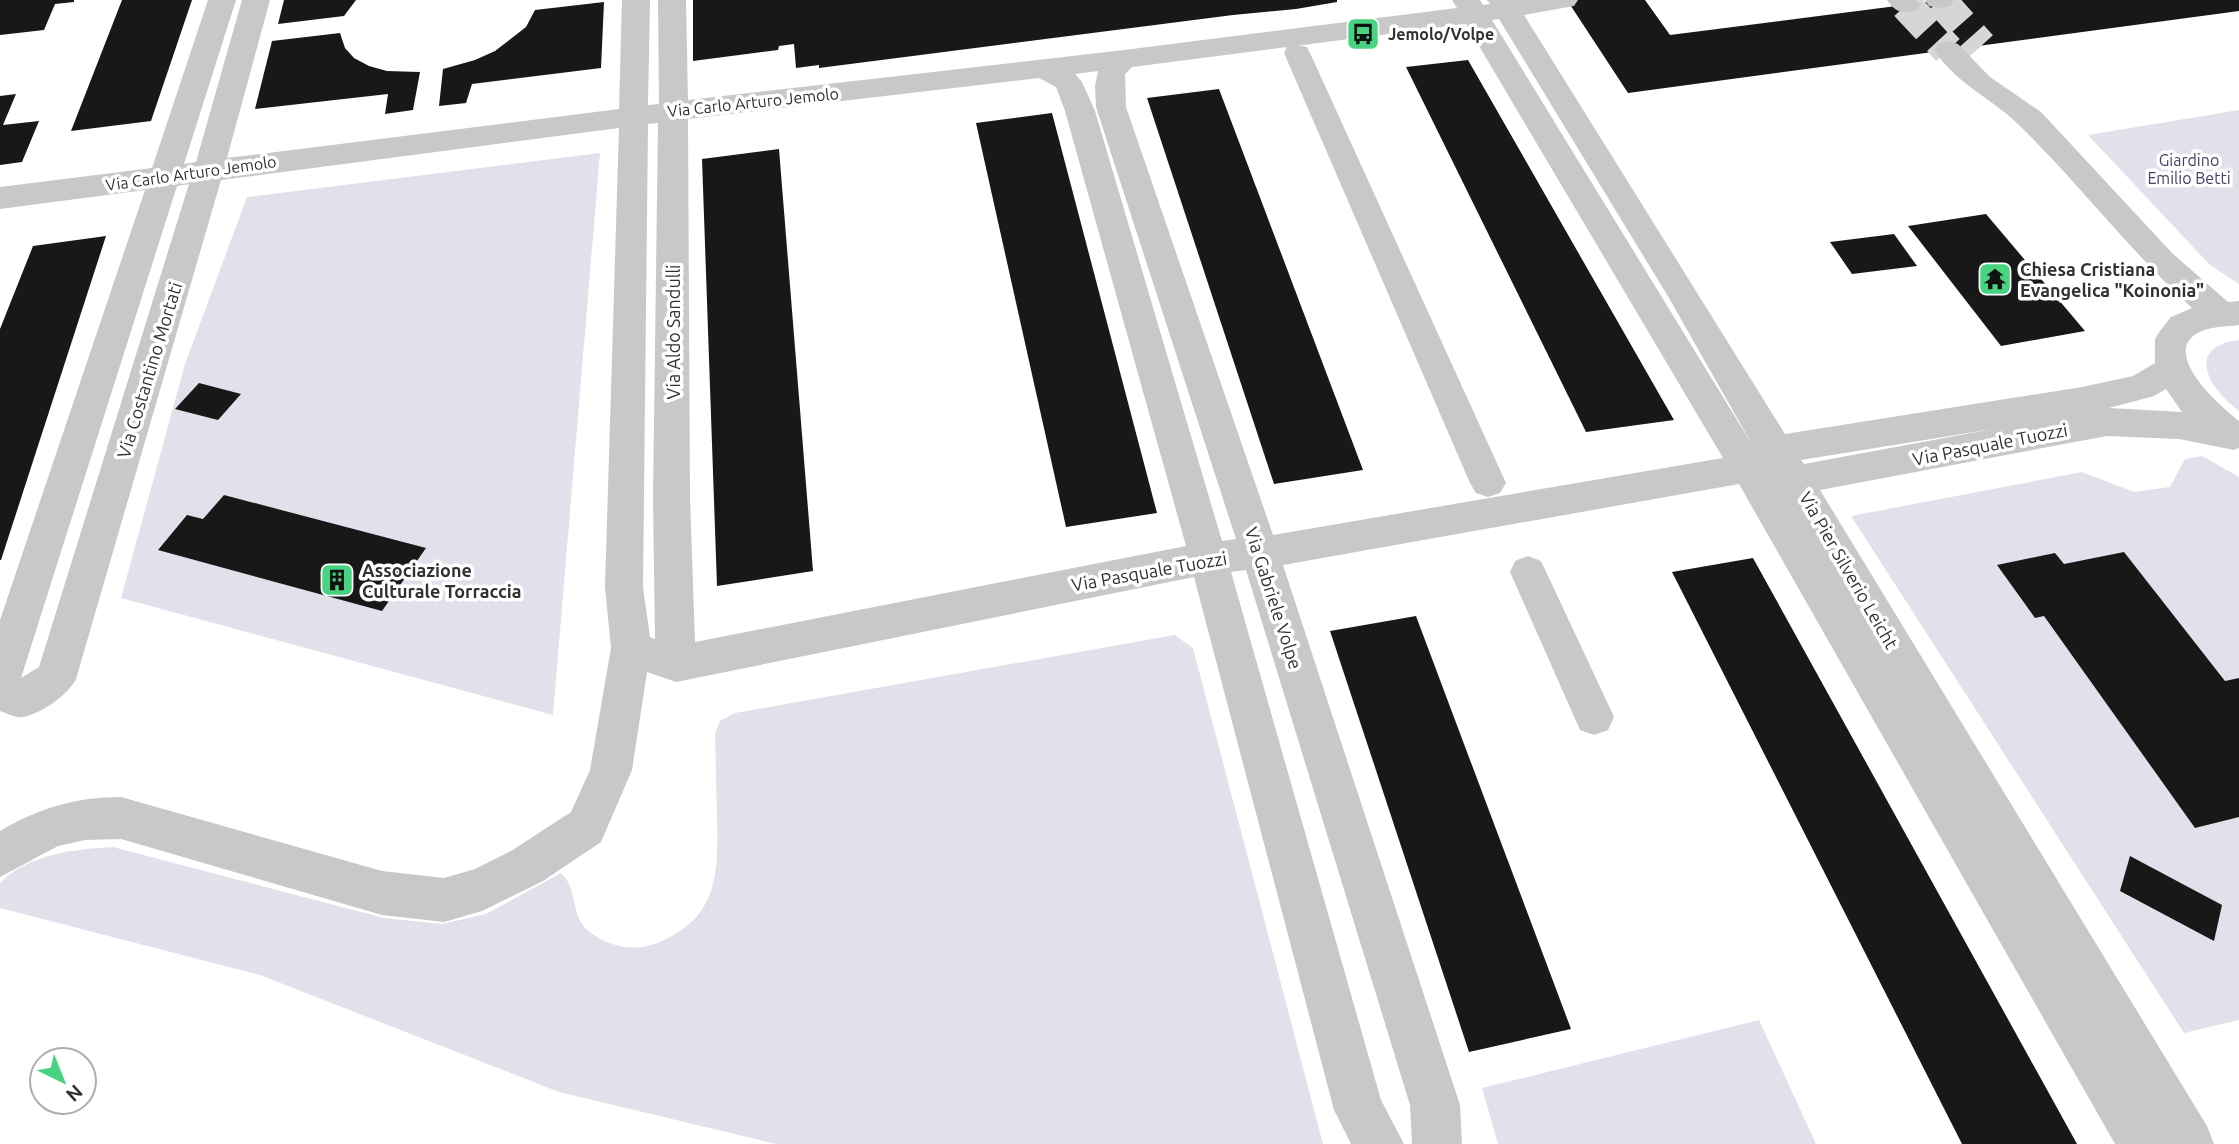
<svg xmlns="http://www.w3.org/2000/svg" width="2239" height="1144" viewBox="0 0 2239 1144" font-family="Ubuntu,sans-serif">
<rect width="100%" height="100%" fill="#fff"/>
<g fill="#e1e1ec">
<path d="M2239,110V284L2210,265L2088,135Z"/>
<path d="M600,153L553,715L121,598L185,364L247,197Z"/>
<path d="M2239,340V411C2210,390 2183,347 2239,340Z"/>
<path d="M2202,456L2239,477V1020L2184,1033L1851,516L2082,472L2134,492L2170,487L2185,459Z"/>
<path d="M1175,635L1193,648L1323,1144H776L559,1092L260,975L0,908V883C28,854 75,849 113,847L384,918L442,924L486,914L561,873C579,889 569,918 591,933C610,947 635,952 657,943C720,918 718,872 717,814C716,787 716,760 715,733L720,721L735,713Z"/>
<path d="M1759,1020L1816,1144H1498L1482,1088Z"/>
</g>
<g fill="#181818">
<path d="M0,0H74V2L55,4L44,30L0,35Z"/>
<path d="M122,0H192L151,121L71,131Z"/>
<path d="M284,0H356L344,16L278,24Z"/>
<path d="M693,0H1337V2L1296,9L1233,15L819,68V65L796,68L794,44L779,46L778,50L693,61Z"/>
<path d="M1567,0H1645L1670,35L1943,0H2239V11L1628,93Z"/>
<path d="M604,2L601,68L472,84L466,103L439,106L443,69L475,60L495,51L526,27L535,10Z"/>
<path d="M340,33L345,48L354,58L369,66L387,71L420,72L413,110L385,114L388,94L255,109L272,41Z"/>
<path d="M1468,60L1674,420L1586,432L1406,67Z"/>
<path d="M1219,89L1363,470L1274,484L1147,98Z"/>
<path d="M16,94L3,125L39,121L22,162L0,165V96Z"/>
<path d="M1052,113L1157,513L1066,527L976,123Z"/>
<path d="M779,149L813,571L717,586L702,159Z"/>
<path d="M1986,214L2085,331L2001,346L1908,226Z"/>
<path d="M1894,234L1917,266L1852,274L1830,242Z"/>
<path d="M106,236L1,560H0V329L33,246Z"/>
<path d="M199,383L241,394L218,420L175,409Z"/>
<path d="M224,495L426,548L382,611L158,550L187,515L203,519Z"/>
<path d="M2124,552L2225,681L2239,678V817L2195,828L2044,616L2035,618L1997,565L2055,553L2064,564Z"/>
<path d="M1753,558L2077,1144H1962L1672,572Z"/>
<path d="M1416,616L1571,1029L1469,1052L1330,631Z"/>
<path d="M2130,856L2222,905L2214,941L2120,891Z"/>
</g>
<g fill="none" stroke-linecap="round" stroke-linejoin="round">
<g stroke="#d6d6d6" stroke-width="32" stroke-dasharray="32 16" stroke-linecap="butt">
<path d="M1940,0L1981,46"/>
<path d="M1906,5L1948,50"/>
</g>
<g fill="#c8c8c8" fill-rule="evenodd">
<path d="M1297,45L1307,47L1310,53L1506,483L1500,493L1488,497L1476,493L1470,483L1284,53L1287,47Z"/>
<path d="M1528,556L1541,561L1608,704L1614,717L1608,730L1594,735L1580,730L1510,572L1515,561Z"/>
</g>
<g fill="#c8c8c8" fill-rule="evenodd">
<path d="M208,0H236L184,164L196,162L242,0H270L227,158L619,109L622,0H650L648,105L659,104L658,0H686L688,100L1124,50L1457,8L1452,0H1480L1483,5L1490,4L1487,0H1578L1574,6L1524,15L1785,434L2082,387L2133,376L2155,363V339L2160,331L2171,317L2192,308C2131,252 2081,186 2022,128C1994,99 1958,86 1934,50L1938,44L1948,41L1958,44L1990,77L2041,112L2172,253L2228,302L2239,301V325C2225,327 2208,326 2196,334C2162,356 2222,408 2239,421V448L2234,450L2179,439L2107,436L1820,490L2207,1126L2214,1144H2115L1739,484L1283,565L1460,1105L1462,1144H1412L1410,1105L1246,570L1231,572L1381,1100L1404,1144H1351L1334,1110L1194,577L676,682L647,672L632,770L601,842L543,881L482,911L444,922L382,915L121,839L85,840L58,846L0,877V831C39,808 76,797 121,797L382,871L444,878L475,869L511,851L571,812L590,770L611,648L605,587L619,128L221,180L76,679C69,694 40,715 22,717C16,718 6,713 0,711V620L145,190L0,209V187L152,168ZM1499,19L1669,298L1753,446L1492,20ZM1466,24L1723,458L1273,535L1126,107L1125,74L1132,67ZM1098,71L1095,86L1096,107L1236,539L1222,541L1095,111L1082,82L1075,74ZM1039,78L1056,87L1065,111L1186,546L695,642L690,498L688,119ZM658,123L653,498L655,639L650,637L643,587L648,124ZM189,184L39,667L21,678L177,186ZM2166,389L2182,412L2109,408L2154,396ZM1993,429L1804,464L1801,460Z"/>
<path d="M1887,0H1916L1920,5L1916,11C1902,14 1895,12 1887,0Z"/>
<path d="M1925,0H1954L1950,6L1940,8L1929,6Z"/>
</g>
</g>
<defs>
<symbol id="bus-square" viewBox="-11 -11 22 22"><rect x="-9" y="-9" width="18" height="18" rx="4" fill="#48d381" stroke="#fff"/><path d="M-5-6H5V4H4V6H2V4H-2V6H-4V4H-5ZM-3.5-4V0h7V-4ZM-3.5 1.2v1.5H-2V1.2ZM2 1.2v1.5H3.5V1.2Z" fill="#111"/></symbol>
<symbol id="temple-square" viewBox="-11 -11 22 22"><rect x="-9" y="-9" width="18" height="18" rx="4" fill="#48d381" stroke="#fff"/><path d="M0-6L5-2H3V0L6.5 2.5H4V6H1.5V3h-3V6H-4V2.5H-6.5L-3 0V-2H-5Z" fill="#111"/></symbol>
<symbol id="building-square" viewBox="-11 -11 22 22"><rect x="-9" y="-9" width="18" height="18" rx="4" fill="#48d381" stroke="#fff"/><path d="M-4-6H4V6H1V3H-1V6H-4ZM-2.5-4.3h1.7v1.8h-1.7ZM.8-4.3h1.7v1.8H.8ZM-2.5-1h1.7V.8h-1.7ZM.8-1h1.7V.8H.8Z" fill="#111"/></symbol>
</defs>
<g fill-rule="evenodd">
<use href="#bus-square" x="1344" y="15" width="38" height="38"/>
<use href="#temple-square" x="1976" y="260" width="38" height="38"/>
<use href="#building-square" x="318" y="561" width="38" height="38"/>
</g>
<g text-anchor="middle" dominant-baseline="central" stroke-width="7" stroke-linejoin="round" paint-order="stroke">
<g font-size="16" font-weight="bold" fill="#313131" stroke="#fff" text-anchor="start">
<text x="1388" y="34">Jemolo/Volpe</text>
</g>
<g font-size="16" fill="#313131" stroke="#fff">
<text transform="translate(753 102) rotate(-6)">Via Carlo Arturo Jemolo</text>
<text transform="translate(191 173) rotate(-8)">Via Carlo Arturo Jemolo</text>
</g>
<g font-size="16" fill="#434268" stroke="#fff">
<text x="2189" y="160">Giardino<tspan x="2189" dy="18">Emilio Betti</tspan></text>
</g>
<g font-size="18" font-weight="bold" fill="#313131" stroke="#fff" text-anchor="start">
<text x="2020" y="269">Chiesa Cristiana<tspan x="2020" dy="21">Evangelica "Koinonia"</tspan></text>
<text x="362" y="570">Associazione<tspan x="362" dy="21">Culturale Torraccia</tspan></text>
</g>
<g font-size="18" fill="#313131" stroke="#fff">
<text transform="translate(673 332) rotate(-90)">Via Aldo Sandulli</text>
<text transform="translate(149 370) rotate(-73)">Via Costantino Mortati</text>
<text transform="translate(1990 444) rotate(-11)">Via Pasquale Tuozzi</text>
<text transform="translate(1849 570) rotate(60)">Via Pier Silverio Leicht</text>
<text transform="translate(1149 571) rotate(-10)">Via Pasquale Tuozzi</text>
<text transform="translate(1274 598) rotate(72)">Via Gabriele Volpe</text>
</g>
</g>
<g transform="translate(63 1081) rotate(137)"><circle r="33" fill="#ffffff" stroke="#adadad" stroke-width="2"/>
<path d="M0-5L12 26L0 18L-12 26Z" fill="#48d381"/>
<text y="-10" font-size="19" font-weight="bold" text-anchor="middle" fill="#313131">N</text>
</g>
</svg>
